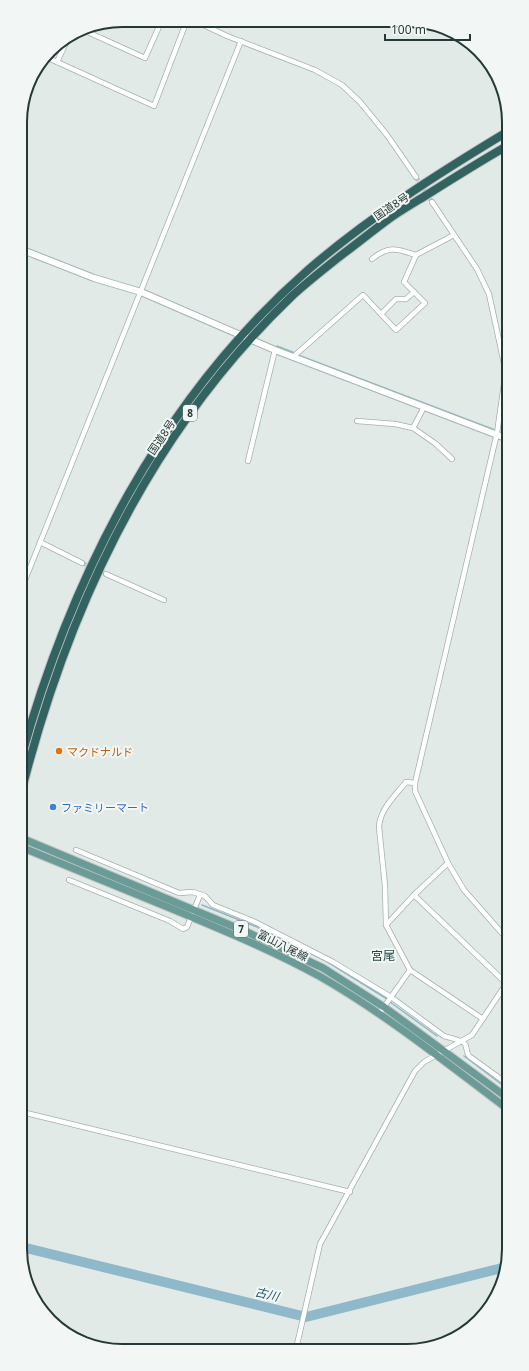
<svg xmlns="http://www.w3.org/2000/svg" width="529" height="1371" viewBox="0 0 529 1371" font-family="'Noto Sans','Noto Sans JP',sans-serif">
<rect width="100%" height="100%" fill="#e2eae8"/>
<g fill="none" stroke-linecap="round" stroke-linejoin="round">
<g stroke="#8fb8ca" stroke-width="1.5">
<path d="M277,346L295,353"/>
<path d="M298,355L508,435"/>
<path d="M202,905L257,927L326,961L387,999"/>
<path d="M390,1002L437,1036"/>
<path d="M464,1056L509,1090"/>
</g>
<path stroke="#8fb8ca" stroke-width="10" d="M22,1247L306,1317L506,1267"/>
<g stroke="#bcc7c5" stroke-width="4.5" stroke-dasharray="4.5 2" stroke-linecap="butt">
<path d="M416,177L432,202"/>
<path d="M82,563L106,574"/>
</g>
<defs>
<g id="street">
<path d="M193,20L227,36L315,70L342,85L360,102L387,135L416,177"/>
<path d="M81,29L145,58L162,20"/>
<path d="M46,57L154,106L187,20"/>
<path d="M57,62L69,36"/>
<path d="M432,202L477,269L489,294L505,368L504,384L497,433L415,783V791L448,863L464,890L508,940"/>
<path d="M372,259C389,245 397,249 416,255"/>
<path d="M381,314L396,299H406L414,292"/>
<path d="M293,357L363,295L396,330L425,303L404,282L416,255L454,235"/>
<path d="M357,421L395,424L413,428L424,407"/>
<path d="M413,428L436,444L452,459"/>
<path d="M248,461L275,350"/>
<path d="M40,542L82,563"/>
<path d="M106,574L164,600"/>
<path d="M21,590L241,41"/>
<path d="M76,850L179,893L193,892L205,896L213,905L253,921L333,962L391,997L444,1036C449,1038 462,1040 465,1044C467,1047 466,1052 469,1056L509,1085"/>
<path d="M69,880L170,921L183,929L187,927L200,895"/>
<path d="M414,895L508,985"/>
<path d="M386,925L414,895L448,863"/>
<path d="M410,970L483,1019"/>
<path d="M379,1014L410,970L386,925L385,886L379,827C380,809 395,796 406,782L415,783"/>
<path d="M22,1112L350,1192"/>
<path d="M296,1349L320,1244L415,1071L424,1062L472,1035L508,981"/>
</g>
<path id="secondary" d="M20,249L94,278L141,292L275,350L508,439"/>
<g id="primary">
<path d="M21,838L249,933L323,968L384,1007L509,1099"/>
<path d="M21,847C73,868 124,889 175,910C225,931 274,951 321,977C387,1015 448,1064 509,1110"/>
</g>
<g id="highway">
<path d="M21,758C72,574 163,397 308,270C368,218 439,173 507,132"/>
<path d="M21,793C68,607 151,431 291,297C306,283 323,270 339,257C355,245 370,233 386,221C398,212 412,204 425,196C452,179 479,162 507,146"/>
</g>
</defs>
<use href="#street" stroke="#a5b1af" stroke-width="6"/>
<use href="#secondary" stroke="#a2b5b1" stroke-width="8"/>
<use href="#primary" stroke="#bdc4c3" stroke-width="9"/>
<use href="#highway" stroke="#bdc4c3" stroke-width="10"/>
<use href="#street" stroke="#fff" stroke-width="4.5"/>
<use href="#secondary" stroke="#fff" stroke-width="6"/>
<use href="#primary" stroke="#6a9b97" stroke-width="7"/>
<use href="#highway" stroke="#326360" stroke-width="8"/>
</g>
<circle fill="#e8710a" stroke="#f2f7f5" stroke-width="1.5" cx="59" cy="751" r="4"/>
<circle fill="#3f7fe0" stroke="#f2f7f5" stroke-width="1.5" cx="53" cy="807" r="4"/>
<g text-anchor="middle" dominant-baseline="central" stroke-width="4" stroke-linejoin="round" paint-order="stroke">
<g fill="#f2f7f5" stroke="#627270" stroke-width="1">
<rect x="183" y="405" width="14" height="16" rx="3"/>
<rect x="234" y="921" width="14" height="16" rx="3"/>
</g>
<g font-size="10" font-weight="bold" fill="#243937">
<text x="190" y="413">8</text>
<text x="241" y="929">7</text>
</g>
<g font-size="11" fill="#243937" stroke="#f2f7f5">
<text transform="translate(391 206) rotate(-34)">国道8号</text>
<text transform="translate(161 437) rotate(-56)">国道8号</text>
<text transform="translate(283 945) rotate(27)">富山八尾線</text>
</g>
<g font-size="11" fill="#c56008" stroke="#f2f7f5" text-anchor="start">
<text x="67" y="751">マクドナルド</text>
</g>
<g font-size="11" fill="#366cbe" stroke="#f2f7f5" text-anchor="start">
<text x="61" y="807">ファミリーマート</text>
</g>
<g font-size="12" fill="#224946" stroke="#f2f7f5">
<text x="383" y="955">宮尾</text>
</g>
<g font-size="12" font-style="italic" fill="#24576f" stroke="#f2f7f5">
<text transform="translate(267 1294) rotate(14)">古川</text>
</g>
</g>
<path d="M0 0H529V1371H0ZM122 27H407A95 95 0 0 1 502 122V1249A95 95 0 0 1 407 1344H122A95 95 0 0 1 27 1249V122A95 95 0 0 1 122 27Z" fill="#f2f7f5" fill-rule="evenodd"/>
<path fill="none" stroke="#243937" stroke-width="2" d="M122 27H407A95 95 0 0 1 502 122V1249A95 95 0 0 1 407 1344H122A95 95 0 0 1 27 1249V122A95 95 0 0 1 122 27Z"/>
<path d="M385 34v6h85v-6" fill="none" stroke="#243937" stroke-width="2"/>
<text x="391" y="34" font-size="12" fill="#243937" stroke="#f2f7f5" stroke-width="3" paint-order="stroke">100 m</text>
</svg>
